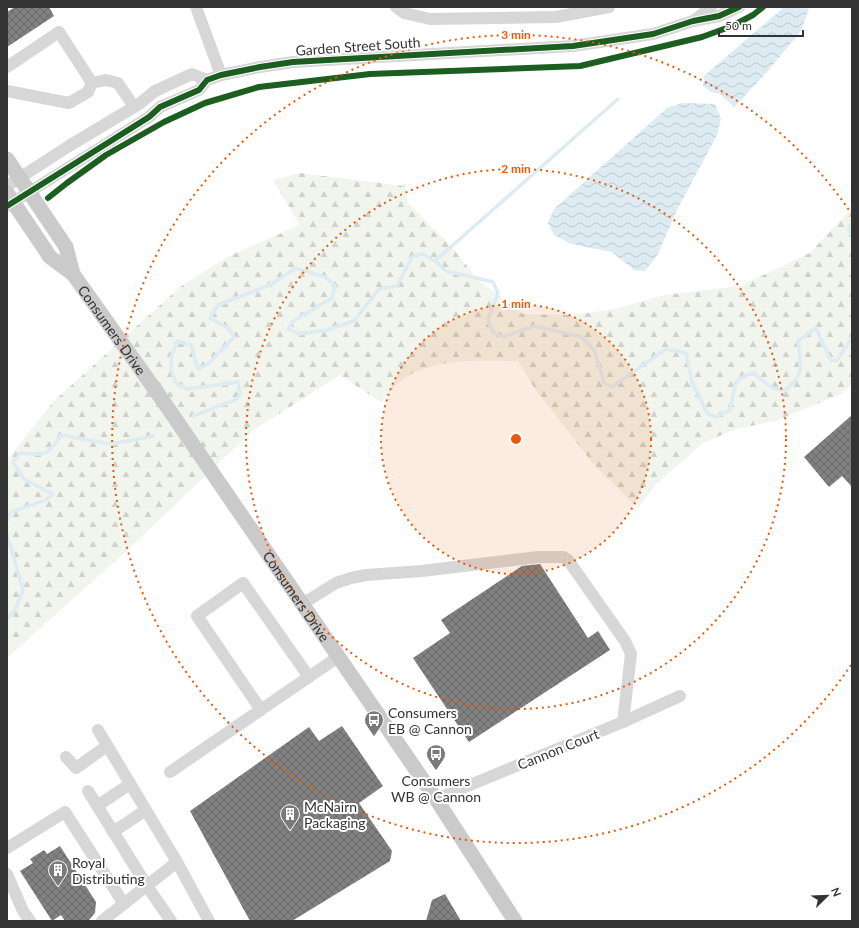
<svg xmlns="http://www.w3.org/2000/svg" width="859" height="928" viewBox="0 0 859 928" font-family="Lato,sans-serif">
<defs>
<pattern id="forest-firs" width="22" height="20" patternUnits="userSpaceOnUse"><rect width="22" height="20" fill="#f1f5ed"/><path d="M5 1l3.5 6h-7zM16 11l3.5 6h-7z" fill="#cfd2cc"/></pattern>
<pattern id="water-waves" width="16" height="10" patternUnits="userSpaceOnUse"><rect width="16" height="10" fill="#ddebf3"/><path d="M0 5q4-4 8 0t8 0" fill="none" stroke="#becad1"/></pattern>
<pattern id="building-cross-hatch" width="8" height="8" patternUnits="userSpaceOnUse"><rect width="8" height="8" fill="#818181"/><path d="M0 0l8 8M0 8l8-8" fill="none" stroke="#6a6a6a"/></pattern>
</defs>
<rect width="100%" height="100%" fill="#fff"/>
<path fill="url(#forest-firs)" d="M300,173L404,186L408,203L451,246L479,281L523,314L572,315L615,309L664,295L740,286L810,253L852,208V385L839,395L775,421L736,429L703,443L656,484L638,508L595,466L535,389L518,361C481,361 433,357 402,380C394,386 387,395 381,402L340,375L252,431L132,546L7,658V460L54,401L180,287L229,256L300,225L273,180Z"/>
<g fill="url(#water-waves)">
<path d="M784,7H802L809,9L801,31L766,73L734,107L720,94L711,92L703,86L704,76Z"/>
<path d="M682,103L715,104L721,119L717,135L677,210L657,256L645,271L634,270L612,252L571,244L554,235L548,223L554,209L667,108Z"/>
</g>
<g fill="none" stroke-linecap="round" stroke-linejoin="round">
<g stroke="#ddebf3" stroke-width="3.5">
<path d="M852,225H850L849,230L852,235"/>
<path d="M435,261L618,99"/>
<path d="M193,416L235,400L240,395L238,382L187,389L176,383L171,370V357L177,341L191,345L198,369L208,364L234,337L228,328L210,318L218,305L270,285L296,268L325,277L335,286L332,298L292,322L288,329L299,334L327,330L354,321L379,289L397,286L412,257L422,254L435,261L446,271L493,282L498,293L488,319L493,332L503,337L534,326L582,337L595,352L604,383L612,387L666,349L686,353L692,382L707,413L716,417L730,410L735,385L740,378L753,373L772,388L785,390C806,375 800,363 798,341L816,328L831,361L837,360L852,338"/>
<path d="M7,520L11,512L46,500L53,494L24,479L13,462L20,453C45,455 47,457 61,435L111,444L154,436"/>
<path d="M7,534L23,590L15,610L7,619"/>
</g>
</g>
<g fill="url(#building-cross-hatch)">
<path d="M15,7H49L54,16L7,47V12Z"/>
<path d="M852,415V487L842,476L829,487L804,457Z"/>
<path d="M540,564L588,638L598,631L610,650L469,742L413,658L450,633L441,620L522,566Z"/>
<path d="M342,726L383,786L359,803L392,851L390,861L292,921H250L190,811L309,727L319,741Z"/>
<path d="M60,846L96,902L95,913L88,921H65L61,915L52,921L20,871L33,863L30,859L44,850L47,854Z"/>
<path d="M445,894L461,921H426L432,900Z"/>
</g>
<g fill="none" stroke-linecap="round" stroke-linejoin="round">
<g stroke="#d7d7d7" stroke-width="12">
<path d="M196,7L221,75"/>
<path d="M396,7L404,13L430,19L556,17L609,7"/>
<path d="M696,19L711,7"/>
<path d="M7,67L59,32L92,83"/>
<path d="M92,83L106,80L118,83L134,107"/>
<path d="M7,91L69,103L88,92L92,83"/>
<path d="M7,186L69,146L139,104L155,91L192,74L207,80"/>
<path d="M7,206L149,117L160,107L199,90L207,80L221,75L260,67L293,62L573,46L653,34L693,21L719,16L739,7"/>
<path d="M302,604L336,583L351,578L366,575L422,571L538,557H563L568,560L625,641L631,654L623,722"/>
<path d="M261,710L197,616L243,583L309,677"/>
<path d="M98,730L177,862"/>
<path d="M66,757L76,768L107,746"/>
<path d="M170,772L338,657"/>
<path d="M88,791L147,886L171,921"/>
<path d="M436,799L623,722L680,696"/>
<path d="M97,806L130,784"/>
<path d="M113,832L146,810"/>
<path d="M7,848L65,812L124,904"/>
<path d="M7,874L23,911L30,921"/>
<path d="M102,921L177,862L209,921"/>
</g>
<g stroke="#cacaca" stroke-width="15">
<path d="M7,159L66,247L73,274"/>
<path id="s1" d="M7,193L50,257L73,274L161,398L436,799L515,921"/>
</g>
<defs>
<g id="cycleway">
<path d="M48,198L67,183L106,155L164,122L205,103L259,87L370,74L580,66L702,37L732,26L753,15L763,7"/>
<path d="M7,206L149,117L160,107L199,90L207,80L221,75L260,67L293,62L573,46L653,34L693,21L719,16L739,7"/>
</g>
</defs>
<use href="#cycleway" stroke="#fff" stroke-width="8"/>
<use href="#cycleway" stroke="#1b5e20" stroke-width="6"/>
</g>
<circle cx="516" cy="439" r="135" fill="#e8590c" fill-opacity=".12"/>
<g fill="none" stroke="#e8590c" stroke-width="2" stroke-dasharray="2 4">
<circle cx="516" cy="439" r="135"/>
<circle cx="516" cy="439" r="270"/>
<path d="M851 665A404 404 0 1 1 851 213"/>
</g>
<defs>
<symbol id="bus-pin" viewBox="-11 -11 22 30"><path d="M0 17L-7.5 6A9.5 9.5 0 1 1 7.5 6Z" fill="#7a7a7a" stroke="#fff"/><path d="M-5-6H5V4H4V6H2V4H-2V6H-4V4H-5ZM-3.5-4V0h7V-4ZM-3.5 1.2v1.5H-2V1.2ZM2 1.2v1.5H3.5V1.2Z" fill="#fff"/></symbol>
<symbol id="building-pin" viewBox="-11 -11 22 30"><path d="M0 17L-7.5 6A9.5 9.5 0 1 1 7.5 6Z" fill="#7a7a7a" stroke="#fff"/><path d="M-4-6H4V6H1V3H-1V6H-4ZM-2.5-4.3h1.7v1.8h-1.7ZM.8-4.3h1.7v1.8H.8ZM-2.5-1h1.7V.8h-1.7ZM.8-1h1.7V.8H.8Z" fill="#fff"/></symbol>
</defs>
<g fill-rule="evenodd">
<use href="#bus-pin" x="363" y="709" width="22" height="30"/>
<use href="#bus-pin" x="425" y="743" width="22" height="30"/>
<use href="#building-pin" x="279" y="803" width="22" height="30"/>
<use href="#building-pin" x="47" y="859" width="22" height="30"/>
</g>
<g text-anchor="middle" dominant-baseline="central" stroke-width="4" stroke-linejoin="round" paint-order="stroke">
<g font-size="14" fill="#333" stroke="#fff">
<text transform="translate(358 46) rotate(-4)">Garden Street South</text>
<text stroke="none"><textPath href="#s1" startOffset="174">Consumers Drive</textPath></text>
<text stroke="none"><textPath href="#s1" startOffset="498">Consumers Drive</textPath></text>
<text transform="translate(558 749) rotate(-22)">Cannon Court</text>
</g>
<g font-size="14" fill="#333" stroke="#fff" text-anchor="start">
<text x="388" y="712">Consumers<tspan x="388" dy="16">EB @ Cannon</tspan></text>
<text x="436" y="780" text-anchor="middle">Consumers<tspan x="436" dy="16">WB @ Cannon</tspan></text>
<text x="304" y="806">McNairn<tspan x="304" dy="16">Packaging</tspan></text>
<text x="72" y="862">Royal<tspan x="72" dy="16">Distributing</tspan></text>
</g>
</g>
<circle cx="516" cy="439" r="6" fill="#e8590c" stroke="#fff" stroke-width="2"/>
<g font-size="12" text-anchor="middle" font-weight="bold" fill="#e8590c" stroke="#fff" stroke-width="4" stroke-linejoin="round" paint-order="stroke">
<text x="516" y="39">3 min</text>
<text x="516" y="173">2 min</text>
<text x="516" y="308">1 min</text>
</g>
<rect width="859" height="928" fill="none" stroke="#333333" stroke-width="16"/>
<g transform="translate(827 896) rotate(67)" stroke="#ffffff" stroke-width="3" paint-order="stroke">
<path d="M0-3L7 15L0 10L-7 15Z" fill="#333333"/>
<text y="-6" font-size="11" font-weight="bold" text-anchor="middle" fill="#333333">N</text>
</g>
<path d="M719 30v6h84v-6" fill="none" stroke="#333333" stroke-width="2"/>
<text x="725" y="30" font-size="12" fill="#333333" stroke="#ffffff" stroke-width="3" paint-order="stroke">50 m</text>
</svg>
